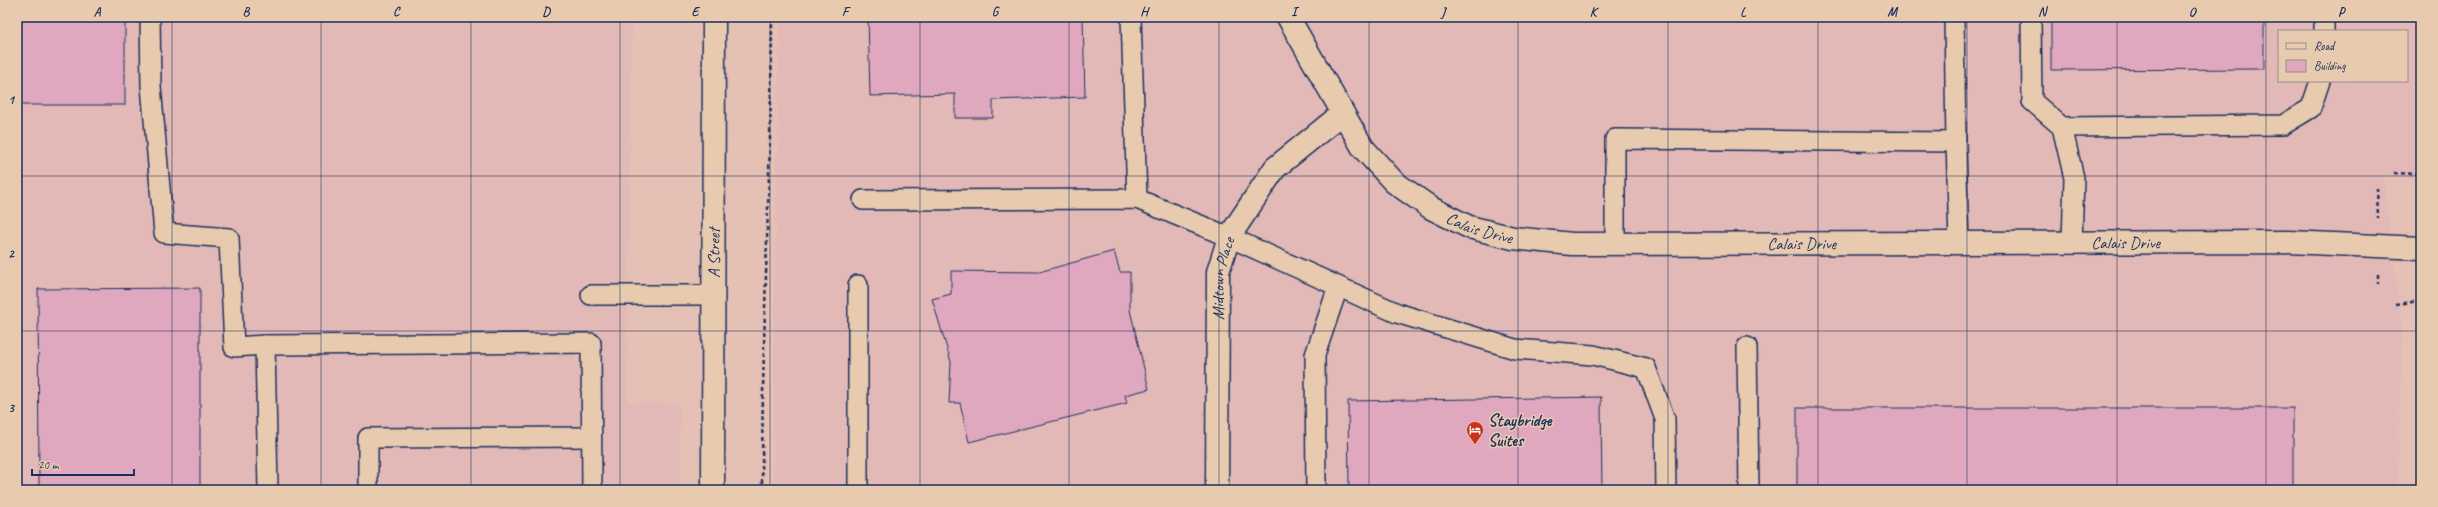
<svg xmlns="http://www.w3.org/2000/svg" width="2438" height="507" viewBox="0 0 2438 507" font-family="Caveat,sans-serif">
<rect width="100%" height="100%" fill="#e5c0b4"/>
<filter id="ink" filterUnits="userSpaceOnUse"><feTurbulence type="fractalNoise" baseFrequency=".025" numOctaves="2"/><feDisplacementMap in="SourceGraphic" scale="8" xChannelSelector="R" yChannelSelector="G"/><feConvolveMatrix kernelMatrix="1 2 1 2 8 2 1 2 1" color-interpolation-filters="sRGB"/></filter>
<g filter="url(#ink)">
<g fill="#e3b9b7" fill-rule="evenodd">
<path d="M17,17H632L627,403L680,404L681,490H17Z"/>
<path d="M779,17H2421V179L2383,175L2402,327L2398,490H774V347ZM2279,31H2407V81H2279Z"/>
</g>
<g fill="#dfa8bf" stroke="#1b2f5e">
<rect x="17" y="17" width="108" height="88"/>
<path d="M868,17H1083L1085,97L993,100V118H955V94L870,96Z"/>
<path d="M2051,17H2264V69L2051,70Z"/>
<path d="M1114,251L1120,272H1130V310L1149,389L1125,395L1127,403L969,442L960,403H949L951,362L932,299L951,294V271L1039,272Z"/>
<path d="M200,288V490H39L38,289Z"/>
<path d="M1601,397L1602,490H1349L1348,401Z"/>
<rect x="1797" y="408" width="496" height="82"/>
</g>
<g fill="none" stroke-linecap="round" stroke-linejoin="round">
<defs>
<g id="service">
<path d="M150,17L151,86L164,233L229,238L234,347L265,345"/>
<path d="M1131,17L1137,199"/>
<path d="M1954,17L1956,142"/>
<path d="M2031,17L2032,101L2062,127L2283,125L2311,108L2320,81"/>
<path d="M2324,31V17"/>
<path d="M2062,127L2074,178L2072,242"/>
<path d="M863,200L1137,199L1229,237L1397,313L1515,349L1593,355L1646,368L1665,419L1666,490"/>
<path d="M1615,244V139L1956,142L1959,243"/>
<path d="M858,285V490"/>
<path d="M591,295H714"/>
<path d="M1747,347L1749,490"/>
<path d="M268,490L265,345L591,343L592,490"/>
<path d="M368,490V438L591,437"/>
<path d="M1316,490L1315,355L1338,287"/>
</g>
<g id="minor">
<path id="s1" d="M1288,17L1363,148L1394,182L1431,208L1469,227L1513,238L1572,244L2289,242L2421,248"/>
<path id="s2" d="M1217,490L1218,272L1229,237L1275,168L1343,113"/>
</g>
<g id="primary">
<path id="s3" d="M713,490L714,17"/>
</g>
</defs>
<use href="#service" stroke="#1b2f5e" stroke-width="22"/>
<use href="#minor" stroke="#1b2f5e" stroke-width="25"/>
<use href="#primary" stroke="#1b2f5e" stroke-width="25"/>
<g stroke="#1b2f5e" stroke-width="2.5" stroke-dasharray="4 3" stroke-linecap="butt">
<path d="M2394,173L2421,174"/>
<path d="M2377,188L2378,218"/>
<path d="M2378,275V284"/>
<path d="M2396,304L2421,301"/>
<path d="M762,490C762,332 771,175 772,17"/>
</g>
<use href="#service" stroke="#e8cbaf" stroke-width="19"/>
<use href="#minor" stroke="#e8cbaf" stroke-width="22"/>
<use href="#primary" stroke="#e8cbaf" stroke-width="22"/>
</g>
</g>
<path fill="none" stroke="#1b2f5e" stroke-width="1" stroke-opacity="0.55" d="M172,17V490M321,17V490M471,17V490M620,17V490M770,17V490M920,17V490M1069,17V490M1219,17V490M1369,17V490M1518,17V490M1668,17V490M1818,17V490M1967,17V490M2117,17V490M2266,17V490M17,176H2421M17,331H2421"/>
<defs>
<symbol id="hotel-pin" viewBox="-11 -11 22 30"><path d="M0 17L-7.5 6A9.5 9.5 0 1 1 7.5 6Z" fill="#c8321e" stroke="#e8cbaf"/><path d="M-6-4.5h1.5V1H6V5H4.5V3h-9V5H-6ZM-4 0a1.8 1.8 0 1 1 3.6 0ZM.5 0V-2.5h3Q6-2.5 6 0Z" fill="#fff"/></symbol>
</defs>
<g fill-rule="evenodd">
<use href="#hotel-pin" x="1465" y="420" width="20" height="27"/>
</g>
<g text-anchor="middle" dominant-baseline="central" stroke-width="3" stroke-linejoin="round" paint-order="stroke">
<g font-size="17" fill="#1b2f5e" stroke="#e8cbaf">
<text stroke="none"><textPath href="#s1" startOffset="295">Calais Drive</textPath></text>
<text stroke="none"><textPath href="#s1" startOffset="943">Calais Drive</textPath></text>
<text stroke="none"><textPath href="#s1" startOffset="619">Calais Drive</textPath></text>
<text stroke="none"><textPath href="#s3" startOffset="237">A Street</textPath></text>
<text stroke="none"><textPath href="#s2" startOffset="212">Midtown Place</textPath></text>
</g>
<g font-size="17" font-weight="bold" fill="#1b2f5e" stroke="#e8cbaf" text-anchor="start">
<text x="1488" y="420">Staybridge<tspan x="1488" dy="20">Suites</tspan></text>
</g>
</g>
<rect width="2438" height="507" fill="none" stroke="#e8cbaf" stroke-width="44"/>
<rect x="2278" y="30" width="130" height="52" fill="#e8cbaf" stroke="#968d8f"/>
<rect x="2286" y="43" width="20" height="6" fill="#e8cbaf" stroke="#968d8f"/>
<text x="2314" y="50" font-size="12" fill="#1b2f5e">Road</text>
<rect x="2286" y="60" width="20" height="12" fill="#dfa8bf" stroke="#968d8f"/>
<text x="2314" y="70" font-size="12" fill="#1b2f5e">Building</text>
<path d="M32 469v6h102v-6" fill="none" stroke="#1b2f5e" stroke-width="2"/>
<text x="38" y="469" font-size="12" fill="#1b2f5e" stroke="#e8cbaf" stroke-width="3" paint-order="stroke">20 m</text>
<rect x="22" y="22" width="2394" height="463" fill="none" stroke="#1b2f5e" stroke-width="1.5"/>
<g font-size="13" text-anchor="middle" font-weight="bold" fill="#1b2f5e">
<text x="97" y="16">A</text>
<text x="246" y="16">B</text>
<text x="396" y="16">C</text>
<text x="546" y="16">D</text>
<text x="695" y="16">E</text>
<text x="845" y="16">F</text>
<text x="995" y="16">G</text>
<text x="1144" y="16">H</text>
<text x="1294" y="16">I</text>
<text x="1443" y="16">J</text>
<text x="1593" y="16">K</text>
<text x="1743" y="16">L</text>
<text x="1892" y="16">M</text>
<text x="2042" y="16">N</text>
<text x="2192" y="16">O</text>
<text x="2341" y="16">P</text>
<text x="11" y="104">1</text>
<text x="11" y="258">2</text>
<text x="11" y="412">3</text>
</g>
</svg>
